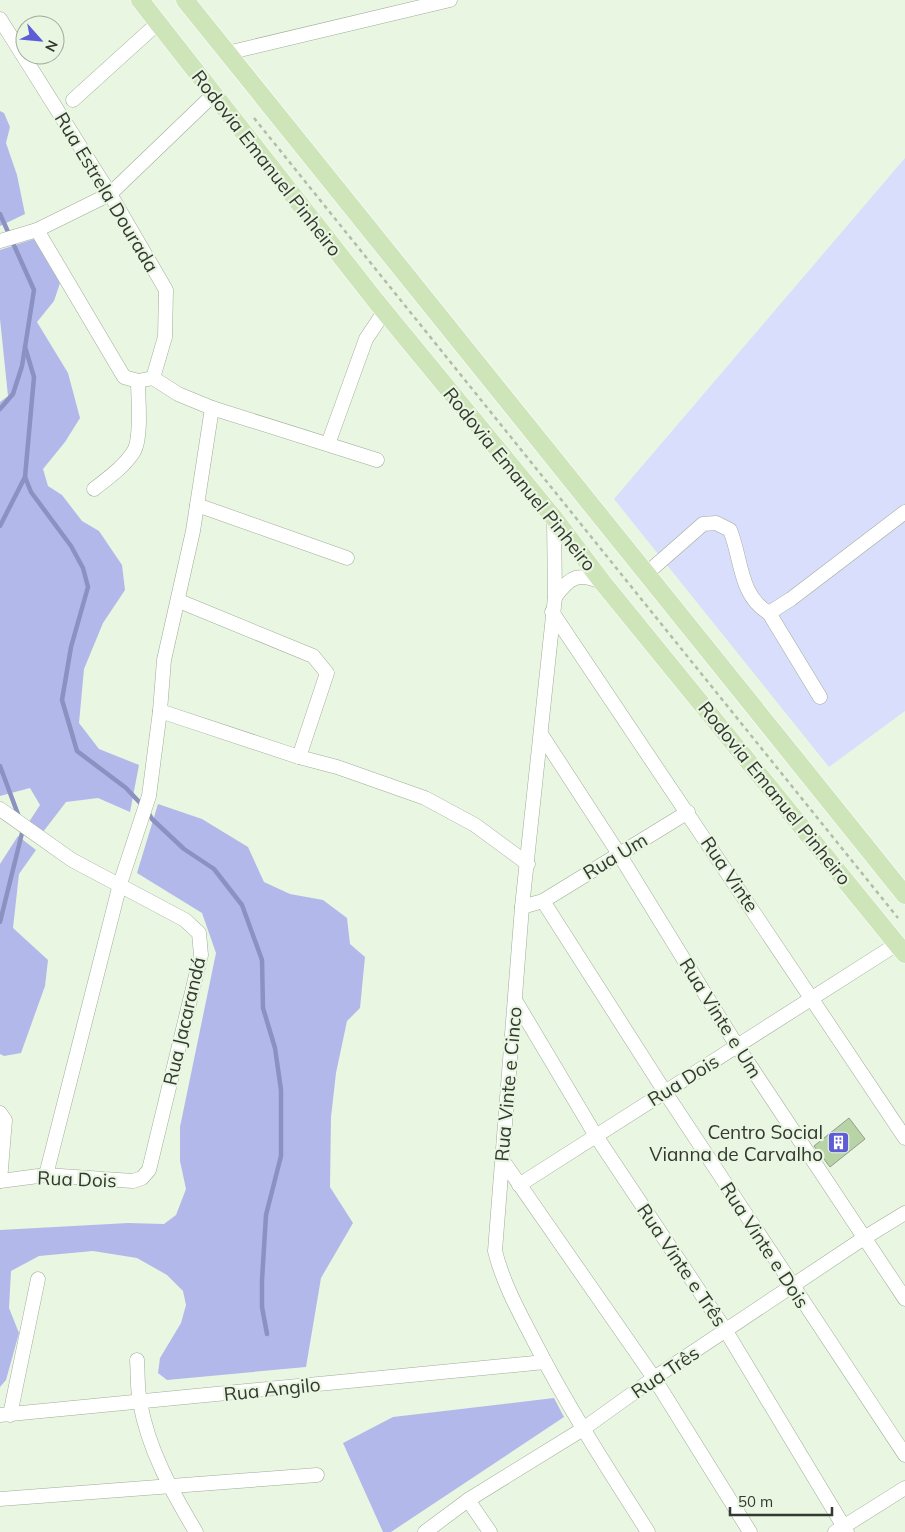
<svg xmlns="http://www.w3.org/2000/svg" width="905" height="1532" viewBox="0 0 905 1532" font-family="Mulish,sans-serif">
<rect width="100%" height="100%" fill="#e9f6e1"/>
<path fill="#d9defd" d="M905,158V711L829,767L614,499Z"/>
<g fill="#b2b9ea">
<path d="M0,111L4,113L10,127L6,143L17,175L25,214L0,226Z"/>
<path d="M34,239L60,283L54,301L37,322L68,373L80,418L65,442L43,469L48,486L62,495L82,521L99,531L122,565L125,590L103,623L84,669L79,723L99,749L139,765L130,812L98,798L66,802L43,832L29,822L40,805L30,788L0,796V402L8,396L0,319V250Z"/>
<path d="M158,804L202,819L248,847L264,882L290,894L323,900L347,918L350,944L365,957L360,1008L347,1021L336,1073L331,1117L330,1187L353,1223L321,1278L306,1367L167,1380L158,1373L160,1358L181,1323L186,1305L183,1291L167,1275L137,1258L93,1251L39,1256L11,1271L9,1308L19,1333L6,1380L0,1387V1230L128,1223L164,1224L176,1215L186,1189L180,1161V1127L216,953L202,913L137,873Z"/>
<path d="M18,836L36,850L19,874L13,928L48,960L45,986L21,1053L4,1056L0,1054V864Z"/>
<path d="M554,1398L564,1417L391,1532H383L343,1443L393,1417Z"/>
</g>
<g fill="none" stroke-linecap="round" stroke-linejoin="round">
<g stroke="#8b91c0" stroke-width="4.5">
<path d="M0,214L34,290L22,366L13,394L0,409"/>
<path d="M25,477L31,492L71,546L83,568L88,587L71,647L62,700L77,751L126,788L143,806"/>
<path d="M0,526L25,477L34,377L25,347"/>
<path d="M0,766L19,817"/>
<path d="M148,812L152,819L184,849L214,869L242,905L262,960L263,1008L275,1048L281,1090V1156L266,1215L262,1280V1307L267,1334"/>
<path d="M0,922L23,829"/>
</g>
</g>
<path fill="#b8d3a5" stroke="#929d8a" d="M849,1118L865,1139L830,1167L814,1146Z"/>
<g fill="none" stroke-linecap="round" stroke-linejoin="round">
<defs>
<g id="minor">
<path d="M0,19L110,194L166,290L165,337L153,378"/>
<path d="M227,53L450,0"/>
<path d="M73,100L158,23"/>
<path d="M37,230L124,377L138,381L153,378"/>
<path d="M0,241L37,230L110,194L213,95"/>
<path d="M153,378L178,394L212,408L377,460"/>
<path d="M328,444L366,339L384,312"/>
<path d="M94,489C108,478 124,467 134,451C142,437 138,398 138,381"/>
<path d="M197,505L347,558"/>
<path d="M554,518L555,597L522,907L495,1251C503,1283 518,1310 533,1339C567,1406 608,1469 648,1532"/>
<path d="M646,574L703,524L716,523L730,530C742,559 739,596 769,613L791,599L905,512"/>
<path d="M555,597C570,576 579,572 603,583"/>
<path d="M179,601L313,656L327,673L299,757"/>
<path d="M552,612L905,1138"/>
<path d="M769,613L820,697"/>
<path d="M160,711L299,757L337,767L425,798L475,825L528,864"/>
<path d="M541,734L619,854L737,1046L905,1299"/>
<path d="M0,809L72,860L185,920L199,933L201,955L149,1170L142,1178L133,1181L46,1175L0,1181"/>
<path d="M543,901L688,812"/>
<path d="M522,907L543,901L665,1092L905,1455"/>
<path d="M515,1000L596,1136L726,1331L847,1532"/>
<path d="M0,1113L5,1120L0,1181"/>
<path d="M501,1158L654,1378L750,1532"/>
<path d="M46,1175L120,884L149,796L160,711L164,660L193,531L212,408"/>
<path d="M519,1185L897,944"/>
<path d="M137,1360C138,1373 137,1388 140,1402C148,1449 172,1492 196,1532"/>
<path d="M0,1415L545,1362"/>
<path d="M10,1415L38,1279"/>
<path d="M0,1499L317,1475"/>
<path d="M468,1500L490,1532"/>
<path d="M425,1532L468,1500L583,1429L654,1378L864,1238L905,1213"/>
<path d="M835,1532L905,1488"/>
</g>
<g id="major">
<path d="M140,0L375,300L554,518L603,583L905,954"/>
<path d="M185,0L905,895"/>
</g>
</defs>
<use href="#minor" stroke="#a0ac98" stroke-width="15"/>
<use href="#major" stroke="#fff" stroke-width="19"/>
<path stroke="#b1bcab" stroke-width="2.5" stroke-dasharray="4 4" stroke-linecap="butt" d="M254,118L898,918"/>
<use href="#minor" stroke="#fff" stroke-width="14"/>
<use href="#major" stroke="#cde5b9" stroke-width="18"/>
</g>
<defs>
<symbol id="building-square" viewBox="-11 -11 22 22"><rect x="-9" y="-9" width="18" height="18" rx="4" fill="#5e5dd5" stroke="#e9f6e1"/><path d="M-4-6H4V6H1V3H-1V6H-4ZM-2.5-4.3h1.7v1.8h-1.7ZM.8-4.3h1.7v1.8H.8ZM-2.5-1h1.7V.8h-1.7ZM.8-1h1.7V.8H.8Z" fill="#fff"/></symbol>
</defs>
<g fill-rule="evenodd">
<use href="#building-square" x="826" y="1130" width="25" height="25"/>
</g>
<g text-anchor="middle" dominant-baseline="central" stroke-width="4.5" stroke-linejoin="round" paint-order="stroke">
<g font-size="19" fill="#333830" stroke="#e9f6e1">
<text transform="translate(267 163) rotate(52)">Rodovia Emanuel Pinheiro</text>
<text transform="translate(107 192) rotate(59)">Rua Estrela Dourada</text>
<text transform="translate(520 479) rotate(51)">Rodovia Emanuel Pinheiro</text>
<text transform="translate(775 793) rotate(51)">Rodovia Emanuel Pinheiro</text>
<text transform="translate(615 856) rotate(-31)">Rua Um</text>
<text transform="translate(730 874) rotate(56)">Rua Vinte</text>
<text transform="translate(721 1018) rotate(58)">Rua Vinte e Um</text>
<text transform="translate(184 1021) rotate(-77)">Rua Jacarandá</text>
<text transform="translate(683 1080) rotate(-32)">Rua Dois</text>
<text transform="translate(508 1084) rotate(-85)">Rua Vinte e Cinco</text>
<text transform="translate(77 1179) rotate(2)">Rua Dois</text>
<text transform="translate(765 1245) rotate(57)">Rua Vinte e Dois</text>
<text transform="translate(682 1265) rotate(56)">Rua Vinte e Três</text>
<text transform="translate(665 1372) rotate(-34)">Rua Três</text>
<text transform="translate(272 1389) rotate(-6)">Rua Angilo</text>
</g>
<g font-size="19" fill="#333830" stroke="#e9f6e1" text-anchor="end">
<text x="823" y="1132">Centro Social<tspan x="823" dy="22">Vianna de Carvalho</tspan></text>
</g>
</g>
<g transform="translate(40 40) rotate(117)"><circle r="24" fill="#e9f6e1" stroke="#a0aa9a"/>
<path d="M0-4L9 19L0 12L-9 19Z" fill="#5e5dd5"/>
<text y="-8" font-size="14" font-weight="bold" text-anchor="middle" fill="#333830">N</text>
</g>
<path d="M730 1507v8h102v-8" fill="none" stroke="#333830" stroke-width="2.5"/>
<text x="738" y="1507" font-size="15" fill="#333830" stroke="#e9f6e1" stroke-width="4" paint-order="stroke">50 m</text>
</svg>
